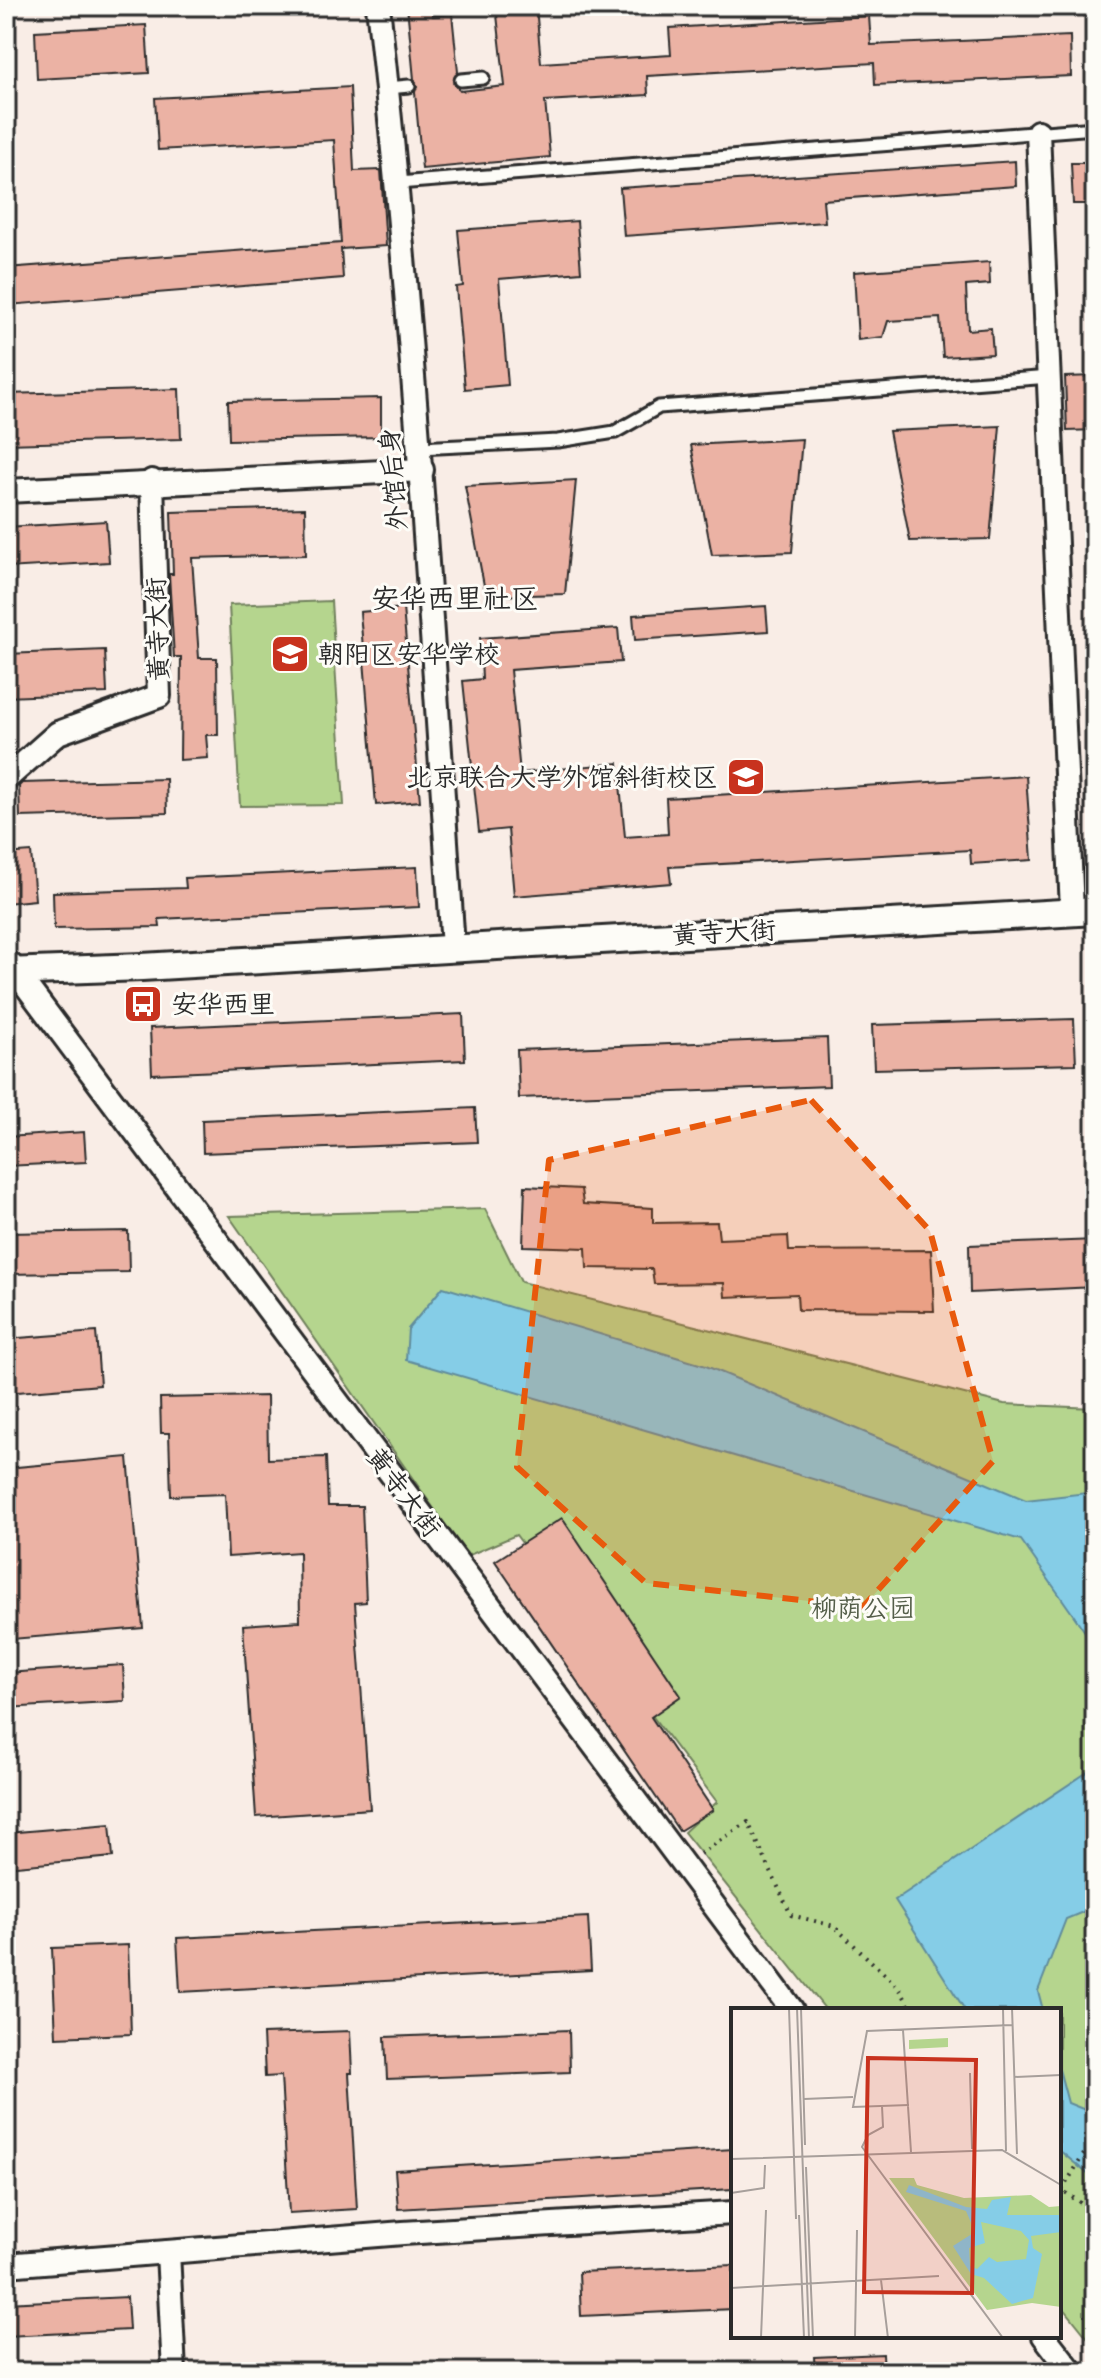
<svg xmlns="http://www.w3.org/2000/svg" width="1101" height="2378" viewBox="0 0 1101 2378" font-family="Sriracha,'LXGW WenKai TC',sans-serif">
<rect width="100%" height="100%" fill="#f9ede6"/>
<filter id="ink" filterUnits="userSpaceOnUse"><feTurbulence type="fractalNoise" baseFrequency=".0125" numOctaves="2"/><feDisplacementMap in="SourceGraphic" scale="16" xChannelSelector="R" yChannelSelector="G"/><feConvolveMatrix kernelMatrix="1 2 1 2 8 2 1 2 1" color-interpolation-filters="sRGB"/></filter>
<g filter="url(#ink)">
<g fill="#b5d58e" stroke="#70805c" stroke-width="2">
<path d="M331,601L344,805L240,806L229,605Z"/>
<path d="M485,1209L521,1282L1004,1404L1095,1408V2347L1059,2302V2010H826L684,1832L717,1802L516,1535L467,1556L229,1216Z"/>
</g>
<g fill="#85cde7" stroke="#618c9c" stroke-width="2">
<path d="M443,1287L706,1366L1026,1500L1095,1492V1646L1021,1540L406,1360L408,1329Z"/>
<path d="M1095,1767V1907L1066,1919L1038,1991L1043,2010H965L895,1900Z"/>
<path d="M1059,2069L1068,2103L1095,2114V2180L1059,2150Z"/>
</g>
<g fill="#ebb2a4" stroke="#2b2b2b" stroke-width="2">
<path d="M407,6H432L433,16L452,14L458,72L453,82L460,91L505,86L496,6H536L541,63L671,55L669,28L869,16L871,45L1070,36L1071,76L875,85L874,63L647,76L648,95L545,101L550,157L422,169L415,92L417,86L414,79Z"/>
<path d="M146,25L149,73L37,79L35,31Z"/>
<path d="M350,87L354,171L381,170L386,246L341,249L343,278L8,305L6,268L341,243L334,140L158,150L155,98Z"/>
<path d="M1015,161L1016,186L823,200L825,222L624,236L620,188Z"/>
<path d="M1071,163H1095V204H1073Z"/>
<path d="M577,221L581,272L499,279L508,385L465,389L456,287L463,286L458,230Z"/>
<path d="M989,262L990,284L966,286L968,330L991,328L993,354L943,357L940,318L888,321L883,337L858,340L854,272Z"/>
<path d="M1095,376V430L1067,431L1065,377Z"/>
<path d="M179,389L181,439L6,444V394Z"/>
<path d="M381,398V437L229,440L228,401Z"/>
<path d="M1000,426L990,539L910,541L889,431Z"/>
<path d="M802,439L792,552L712,555L691,445Z"/>
<path d="M576,480L565,594L486,596L465,486Z"/>
<path d="M305,508L306,555L192,558L199,658H217L218,735H206L208,758L180,760L181,657H174L170,592L169,574H173L171,512Z"/>
<path d="M106,521L109,562L6,568V527Z"/>
<path d="M766,606L768,631L635,640L633,615Z"/>
<path d="M403,608L420,801L376,805L360,612Z"/>
<path d="M618,628L621,662L510,670L520,773L618,763L625,837L668,834L666,798L1026,776L1032,860L971,864L970,850L669,867L671,883L514,896L508,829L479,832L463,681L482,679L480,638Z"/>
<path d="M105,650L107,693L6,697V654Z"/>
<path d="M166,779L167,813L20,817L19,786L22,783Z"/>
<path d="M31,852L35,900L6,903V854Z"/>
<path d="M417,867L419,907L159,919L160,927L54,929L53,892L186,888L185,878Z"/>
<path d="M463,1014L465,1060L152,1074L150,1028Z"/>
<path d="M1074,1019L1076,1064L874,1069L872,1025Z"/>
<path d="M827,1038L829,1086L519,1098L517,1050Z"/>
<path d="M475,1108L477,1142L203,1153L202,1120Z"/>
<path d="M84,1132L86,1162L6,1166V1137Z"/>
<path d="M525,1186L581,1189L583,1204L653,1208V1223L717,1222L719,1239L788,1236L789,1251L931,1250L934,1311L798,1310L797,1294L725,1297L724,1283L654,1284L652,1269L587,1268L586,1248L523,1246Z"/>
<path d="M128,1231L129,1272L6,1274V1233Z"/>
<path d="M1095,1240V1287L970,1293L969,1245Z"/>
<path d="M96,1332L100,1385L6,1393V1339Z"/>
<path d="M267,1396L268,1459L326,1457L328,1506H362L366,1602L355,1603L370,1809L256,1817L243,1625L300,1621L299,1552L228,1557L225,1494L171,1496L169,1433H161L160,1398Z"/>
<path d="M128,1457L143,1628L12,1639L6,1574V1468Z"/>
<path d="M562,1518L681,1696L651,1717L713,1810L679,1831L495,1561Z"/>
<path d="M123,1665L125,1701L6,1708V1673Z"/>
<path d="M110,1824L113,1857L6,1867V1833Z"/>
<path d="M588,1917L591,1970L180,1992L177,1938Z"/>
<path d="M128,1945L131,2034L56,2037L52,1948Z"/>
<path d="M569,2030L570,2072L387,2079L385,2037Z"/>
<path d="M350,2031L352,2073H349L357,2209L289,2213L281,2076L265,2077L263,2034Z"/>
<path d="M733,2149V2189L398,2209L395,2170Z"/>
<path d="M733,2265V2309L581,2316L579,2272Z"/>
<path d="M127,2297L129,2330L6,2336V2303Z"/>
<path d="M883,2354L884,2372H815L814,2357Z"/>
</g>
<g fill="none" stroke-linecap="round" stroke-linejoin="round">
<defs>
<g id="service">
<path d="M461,80L483,78"/>
<path d="M388,88L409,86"/>
<path d="M398,183L1095,128"/>
<path d="M419,448L558,441L615,432L659,407L1050,377"/>
</g>
<g id="minor">
<path d="M378,6C413,319 432,633 453,947"/>
<path d="M1038,132L1072,911"/>
<path d="M6,491L422,470"/>
<path d="M6,779L58,733L159,696L152,481"/>
<path d="M10,964L792,2010"/>
<path d="M168,2252L174,2372"/>
<path d="M6,2265L403,2233L733,2213"/>
<path d="M1044,2336L1072,2372"/>
</g>
<path id="tertiary" d="M6,972L142,967L1095,911"/>
</defs>
<use href="#service" stroke="#2b2b2b" stroke-width="17"/>
<use href="#minor" stroke="#2b2b2b" stroke-width="28"/>
<use href="#tertiary" stroke="#2b2b2b" stroke-width="32"/>
<g stroke="#2b2b2b" stroke-width="4" stroke-dasharray="2 6" stroke-linecap="butt">
<path d="M700,1854L748,1822L791,1915L834,1926L899,1988L912,2010"/>
<path d="M1059,2188L1095,2213"/>
<path d="M1062,2190L1095,2136"/>
</g>
<use href="#service" stroke="#fdfcf7" stroke-width="11"/>
<use href="#minor" stroke="#fdfcf7" stroke-width="22"/>
<use href="#tertiary" stroke="#fdfcf7" stroke-width="26"/>
</g>
</g>
<path fill="#e8590c" fill-opacity="0.2" stroke="#e8590c" stroke-width="6" stroke-dasharray="16 10" stroke-linejoin="round" d="M811,1100L930,1231L993,1461L863,1607L646,1583L517,1467L549,1160Z"/>
<defs>
<symbol id="school-square" viewBox="-11 -11 22 22"><rect x="-9" y="-9" width="18" height="18" rx="4" fill="#c8321e" stroke="#fdfcf7"/><path d="M0-5L7-2L0 1L-7-2ZM-4 1L0 2.5L4 1V4Q0 6-4 4Z" fill="#fff"/></symbol>
<symbol id="university-square" viewBox="-11 -11 22 22"><rect x="-9" y="-9" width="18" height="18" rx="4" fill="#c8321e" stroke="#fdfcf7"/><path d="M0-5L7-2L0 1L-7-2ZM-4 1L0 2.5L4 1V4Q0 6-4 4Z" fill="#fff"/></symbol>
<symbol id="bus-square" viewBox="-11 -11 22 22"><rect x="-9" y="-9" width="18" height="18" rx="4" fill="#c8321e" stroke="#fdfcf7"/><path d="M-5-6H5V4H4V6H2V4H-2V6H-4V4H-5ZM-3.5-4V0h7V-4ZM-3.5 1.2v1.5H-2V1.2ZM2 1.2v1.5H3.5V1.2Z" fill="#fff"/></symbol>
</defs>
<g fill-rule="evenodd">
<use href="#school-square" x="268" y="632" width="44" height="44"/>
<use href="#university-square" x="724" y="755" width="44" height="44"/>
<use href="#bus-square" x="121" y="982" width="44" height="44"/>
</g>
<g text-anchor="middle" dominant-baseline="central" stroke-width="6" stroke-linejoin="round" paint-order="stroke">
<g font-size="26" fill="#2b2b2b" stroke="#fdfcf7">
<text transform="translate(393 479) rotate(-95)">外馆后身</text>
<text transform="translate(157 629) rotate(-92)">黄寺大街</text>
<text transform="translate(724 932) rotate(-3)">黄寺大街</text>
<text transform="translate(404 1492) rotate(53)">黄寺大街</text>
</g>
<g font-size="26" fill="#2b2b2b" stroke="#fdfcf7" text-anchor="start">
<text x="318" y="654">朝阳区安华学校</text>
<text x="718" y="777" text-anchor="end">北京联合大学外馆斜街校区</text>
<text x="171" y="1004">安华西里</text>
</g>
<g font-size="26" fill="#545e49" stroke="#fdfcf7">
<text x="863" y="1608">柳荫公园</text>
</g>
<g font-size="28" fill="#2b2b2b" stroke="#fdfcf7">
<text x="455" y="598">安华西里社区</text>
</g>
</g>
<g transform="translate(731 2008)">
<rect width="330" height="330" fill="#f9ede6"/>
<path d="M217,30V39L178,41V32ZM158,170H183L186,177L233,190L300,187L318,199L330,198V299L301,295L256,302Z" fill="#b5d58e"/>
<path d="M178,177L235,199L256,201L261,192L280,189L276,207H330V224L300,228L302,240L311,246L302,290L281,296L253,270L240,266L222,238L244,224L235,203L175,184ZM250,214L290,223L298,232L295,251L266,254L258,249L246,261L239,258L238,240L254,235Z" fill="#85cde7" fill-rule="evenodd"/>
<path fill="none" stroke="#a79f9b" stroke-width="2" d="M58,0L65,211M66,0L78,330M70,0L74,137M272,0L275,143M281,0L286,146M172,22L180,144M239,65L241,141M283,69L330,67M73,91L122,89M178,97L122,99L136,23L281,17M151,98L152,119L137,127L131,139L272,330M0,151L271,142L330,177M75,159L82,330M0,185L33,180L34,157M68,207L73,330M150,272L157,330M0,280L208,268M30,330L35,202M124,330L126,222"/>
<path fill="#c8321e" fill-opacity="0.15" stroke="#c8321e" stroke-width="4" d="M137,50L245,52L241,285L133,284Z"/>
<rect width="330" height="330" fill="none" stroke="#2b2b2b" stroke-width="4"/>
</g>
<rect width="1101" height="2378" fill="none" stroke="#fdfcf7" stroke-width="32"/>
<rect x="16" y="16" width="1069" height="2346" fill="none" stroke="#2b2b2b" stroke-width="3" filter="url(#ink)"/>
</svg>
